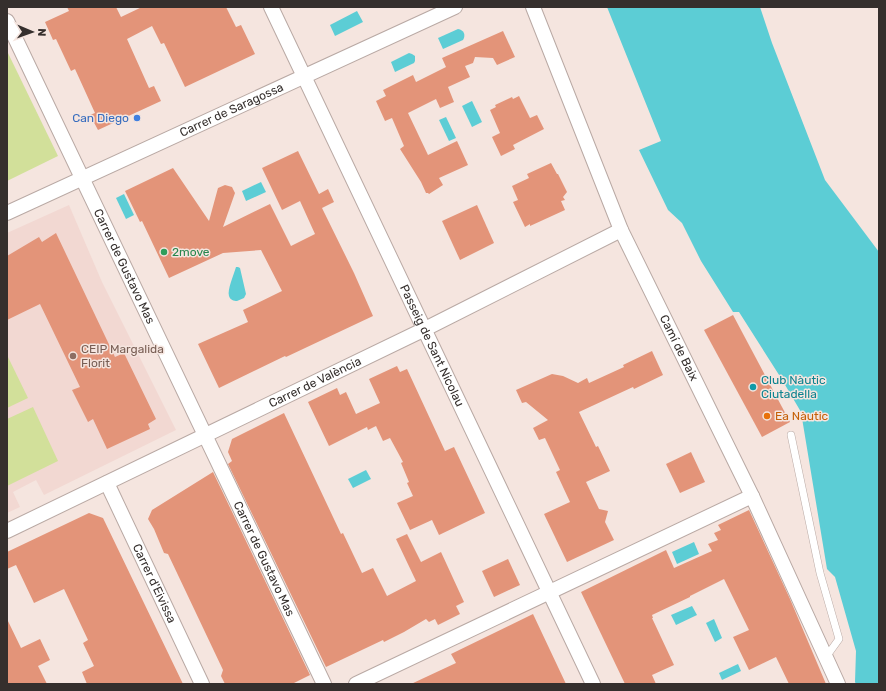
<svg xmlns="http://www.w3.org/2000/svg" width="886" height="691" viewBox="0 0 886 691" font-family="Rubik,sans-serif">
<rect width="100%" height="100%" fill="#f5e5df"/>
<path fill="#f2d8d2" d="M69,205L102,282L176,430L44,495L36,480L13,492L20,507L7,513V233Z"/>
<g fill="#d2e09a">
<path d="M7,51L58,156L7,181Z"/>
<path d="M7,355L28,398L7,408Z"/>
<path d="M33,407L58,461L7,486V419Z"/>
</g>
<g fill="#5ccdd5">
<path d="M607,7H760L772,43L825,180L879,252V684H856L855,682L856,651L835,577L827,569L801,412L781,378L739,312H733L701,261L682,223L668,210L639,150L661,141Z"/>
<path d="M357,11L363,22L335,36L330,25Z"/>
<path d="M458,29C464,30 466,35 463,40L443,49L438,38Z"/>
<path d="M409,53L412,54L415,56V61L414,63L395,72L391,62Z"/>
<path d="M472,101L482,122L472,127L462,106Z"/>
<path d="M446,117L456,138L449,141L439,120Z"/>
<path d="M261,182L266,192L246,201L242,191Z"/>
<path d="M124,194L134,215L126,219L116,198Z"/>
<path d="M236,267H238L240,268L246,294L244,298L237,301C234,301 230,300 229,296C227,290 234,274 236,267Z"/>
<path d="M366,470L371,479L353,488L348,479Z"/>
<path d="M694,542L699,554L677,564L672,552Z"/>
<path d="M692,606L697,615L676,625L671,615Z"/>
<path d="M714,619L722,638L715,642L706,623Z"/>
<path d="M738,664L741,671L722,680L719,673Z"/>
</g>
<g fill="#e39479">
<path d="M67,7H116L121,17L142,7H226L236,27L241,25L255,54L185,87L164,43L161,44L152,26L127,39L149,88L154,86L161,101L98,130L90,115L95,113L75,69L71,71L56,39L53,40L45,22L69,11Z"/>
<path d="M503,31L515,57L497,65L493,58L475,57L473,63L465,66L470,77L448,87L454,102L440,108L436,99L408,113L428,155L457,141L468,165L439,178L443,185L429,194L428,193H426L421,182L400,149L404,146L392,118L385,121L376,101L386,96L383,90L413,75L416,82L446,67L442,58Z"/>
<path d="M519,96L530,118L537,115L544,129L513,145L515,149L501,156L492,137L500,133L490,110L496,107L495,105L512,97L513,99Z"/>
<path d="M298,151L319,194L328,189L334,202L322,208L354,273L373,316L286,357L285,356L219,388L198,344L248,322L243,310L282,291L261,250L223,253L169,278L142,221L140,222L125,191L173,168L209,221L218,188L225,185L232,187L235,193L223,227L270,204L291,246L315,234L300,201L282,210L262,168Z"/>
<path d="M551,163L557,174H558L567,192L563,197L565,200L561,201L565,210L530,226V224L525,227L513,202L518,200L512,186L529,178L527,174Z"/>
<path d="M477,205L494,243L460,260L442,221Z"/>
<path d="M56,233L115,357L124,353L156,419L148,424L150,429L107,449L93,419L88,422L72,390L80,387L40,304L7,320V256L39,237L42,242Z"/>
<path d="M733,315L790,422L762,437L704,330Z"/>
<path d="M652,351L663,375L634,389L633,387L579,412L596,447L598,446L610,471L586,482L599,509L608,511L605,522L614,540L567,562L544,514L570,502L556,472L560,470L545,438L539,440L533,428L548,420L526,402L522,403L516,390L552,374L563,376L578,383L587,378L589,383L624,367L623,365Z"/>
<path d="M397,366L400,372L407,369L445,451L454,447L485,513L439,535L432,520L410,530L397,503L413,496L407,483L409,482L401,463L403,462L390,438L383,441L376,426L368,430L367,427L329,446L308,402L337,388L340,395L346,392L356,414L380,403L369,379Z"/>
<path d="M284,413L341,534L343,533L362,573L373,568L387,596L416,581L396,539L407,534L421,562L441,552L464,602L456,606L460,614L438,625L435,619L429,622L426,619L404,632L384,642L383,640L326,667L228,464L232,461L228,452L232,439Z"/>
<path d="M691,452L705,482L680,493L666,464Z"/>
<path d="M213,472L310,675L292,684H225L221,676L223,670L168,554L164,553L154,529L148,519L152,510Z"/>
<path d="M749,510L790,599L826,684H789L776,657L749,670L733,637L749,630L724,579L690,596V597L652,615L653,618H652L674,665L652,675L656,684H625L581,592L666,550L674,568L712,551L708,544L718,540L714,533L721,530L718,525Z"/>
<path d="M89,513L103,518L183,684H87L82,672L94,666L83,643L88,640L64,589L34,603L16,565L7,569V552Z"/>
<path d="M508,559L520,585L494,597L482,571Z"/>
<path d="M533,614L566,684H411L456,663L451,654Z"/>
<path d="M7,619L21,648L40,639L50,660L38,666L47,684H7Z"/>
</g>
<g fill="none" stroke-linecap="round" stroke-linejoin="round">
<defs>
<path id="lane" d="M791,435L820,573L839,639L826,657"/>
<g id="street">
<path id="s1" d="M271,7L593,684"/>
<path id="s2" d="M533,7L621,230L752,496L838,684"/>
<path id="s3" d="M7,21L324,684"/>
<path id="s4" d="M7,213L455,7"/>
<path id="s5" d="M107,483L202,684"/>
<path id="s6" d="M7,531L425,329L621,230"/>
<path d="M356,684L752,496"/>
</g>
</defs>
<use href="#lane" stroke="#b9a9a4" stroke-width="8"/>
<use href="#street" stroke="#b9a9a4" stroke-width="16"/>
<use href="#lane" stroke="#fff" stroke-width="7"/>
<use href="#street" stroke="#fff" stroke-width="14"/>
</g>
<circle fill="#3f7fe0" stroke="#f5e5df" stroke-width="1.5" cx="137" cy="118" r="4"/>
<circle fill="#2e9e5b" stroke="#f5e5df" stroke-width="1.5" cx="164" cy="252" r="4"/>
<circle fill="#8d6e63" stroke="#f5e5df" stroke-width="1.5" cx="73" cy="356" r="4"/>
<circle fill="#0f9aa8" stroke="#f5e5df" stroke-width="1.5" cx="753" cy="387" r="4"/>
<circle fill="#e8710a" stroke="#f5e5df" stroke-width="1.5" cx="767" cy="416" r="4"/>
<g text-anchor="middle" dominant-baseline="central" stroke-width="3" stroke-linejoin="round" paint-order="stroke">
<g font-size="12" fill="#352f2d" stroke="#f5e5df">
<text stroke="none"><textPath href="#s4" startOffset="247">Carrer de Saragossa</textPath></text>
<text stroke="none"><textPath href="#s3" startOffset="272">Carrer de Gustavo Mas</textPath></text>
<text stroke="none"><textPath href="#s1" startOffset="375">Passeig de Sant Nicolau</textPath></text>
<text stroke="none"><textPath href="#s2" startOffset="371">Camí de Baix</textPath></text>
<text stroke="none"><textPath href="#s6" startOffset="342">Carrer de València</textPath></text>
<text stroke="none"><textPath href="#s3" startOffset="596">Carrer de Gustavo Mas</textPath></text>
<text stroke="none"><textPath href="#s5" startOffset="111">Carrer d'Eivissa</textPath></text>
</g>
<g font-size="12" fill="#366cbe" stroke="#f5e5df" text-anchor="end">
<text x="129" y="118">Can Diego</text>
</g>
<g font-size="12" fill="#27864d" stroke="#f5e5df" text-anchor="start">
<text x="172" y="252">2move</text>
</g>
<g font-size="12" fill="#785e54" stroke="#f5e5df" text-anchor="start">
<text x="81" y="349">CEIP Margalida<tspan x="81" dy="14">Florit</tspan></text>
</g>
<g font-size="12" fill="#0d838f" stroke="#f5e5df" text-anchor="start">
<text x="761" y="380">Club Nàutic<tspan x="761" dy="14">Ciutadella</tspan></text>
</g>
<g font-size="12" fill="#c56008" stroke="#f5e5df" text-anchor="start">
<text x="775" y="416">Ea Nàutic</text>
</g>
</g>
<rect width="886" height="691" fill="none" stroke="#352f2d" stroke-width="16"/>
<g transform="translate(32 32) rotate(92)" stroke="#f5e5df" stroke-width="3" paint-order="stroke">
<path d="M0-3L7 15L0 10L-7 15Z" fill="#352f2d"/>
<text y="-6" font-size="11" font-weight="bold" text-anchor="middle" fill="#352f2d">N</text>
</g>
</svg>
